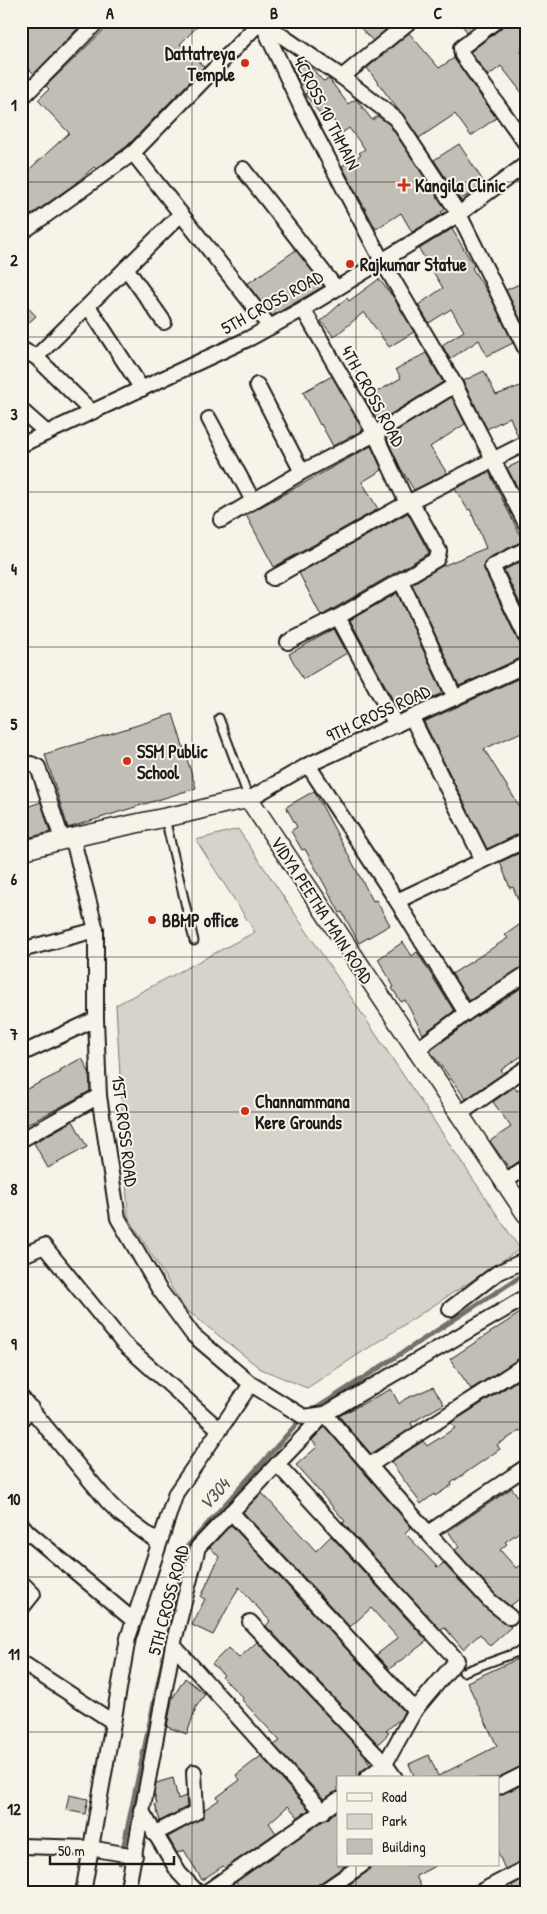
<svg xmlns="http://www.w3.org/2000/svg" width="547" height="1914" viewBox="0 0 547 1914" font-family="'Patrick Hand',sans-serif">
<rect width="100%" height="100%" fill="#f7f3e8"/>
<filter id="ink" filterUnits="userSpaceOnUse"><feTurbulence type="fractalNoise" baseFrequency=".02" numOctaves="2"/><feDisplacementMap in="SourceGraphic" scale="10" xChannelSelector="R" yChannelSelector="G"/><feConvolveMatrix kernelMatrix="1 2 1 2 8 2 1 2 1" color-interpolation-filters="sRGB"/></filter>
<g filter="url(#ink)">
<path fill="#d7d3cb" stroke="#7a7874" d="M238,829L520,1249L307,1388L261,1369L184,1308L128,1216L116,1005L255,932L196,840Z"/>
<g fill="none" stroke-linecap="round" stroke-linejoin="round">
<g stroke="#72716c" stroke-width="5">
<path d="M312,1411L526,1273"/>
<path d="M120,1863L187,1547L303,1417"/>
</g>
</g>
<g fill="#c0beb5" stroke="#1c1c1c">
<path d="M21,21H76L80,26L34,74L21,61Z"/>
<path d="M113,21H203L180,44L204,67L127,146L96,169L94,167L76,183L21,222V177L69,133L38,100L49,89L46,86Z"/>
<path d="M354,21H396L373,41Z"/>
<path d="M459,21H481L467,32Z"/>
<path d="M505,21H526V46L519,50L526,58V98L501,66L488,76L470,52L501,28Z"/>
<path d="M409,33L439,68L454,58L496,118L471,136L455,114L419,138L367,68Z"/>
<path d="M299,58L310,66L323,81L329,79L348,104L356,99L372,120L378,116L390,125L446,209L441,212L443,214L412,232L401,213L376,229L342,166L361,155L359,153L365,149L349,128L342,133L327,111L321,115L305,94L308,92L298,80L291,65Z"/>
<path d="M459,144L485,184L460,200L434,160Z"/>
<path d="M452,229L474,266L472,268L491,298L513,343L487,356L479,340L450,359L442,345L464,331L451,309L429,323L418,305L443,288L419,249Z"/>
<path d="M296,250L324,286L272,316L247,284Z"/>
<path d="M379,279L394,298L414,332L389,347L364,312L334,337L321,321L347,298L349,301Z"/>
<path d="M526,281V319L521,321L506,290Z"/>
<path d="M21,300L36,316L21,330Z"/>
<path d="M426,353L443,382L378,422L365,399L401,378L396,369Z"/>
<path d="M484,371L496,395L526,384V434L518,437L510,417L487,429L463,381Z"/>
<path d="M332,376L363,430L333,446L321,424L320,425L303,392Z"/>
<path d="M452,397L465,424L430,447L447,473L414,490L401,469L386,437Z"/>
<path d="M371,446L382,470L362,482L378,509L274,567L246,515Z"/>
<path d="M526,459V496L523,498L507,468Z"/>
<path d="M489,472L523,541L488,558L485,562L484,569L518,641L526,646V656L459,686L412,584L440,567L486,548L470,509L468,510L455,489Z"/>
<path d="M408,513L429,553L321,616L299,573Z"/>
<path d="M522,561L526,567V616L504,570Z"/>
<path d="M397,593L443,693L400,713L350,620Z"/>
<path d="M334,629L347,653L303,679L289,654Z"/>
<path d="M526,675V730L484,749L526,817V831L487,849L424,722Z"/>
<path d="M173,714L196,788L68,828L45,754Z"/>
<path d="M314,791L373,901L376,900L390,925L359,943L342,912L340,913L305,849L302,850L291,831L297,827L286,807Z"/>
<path d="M41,802L50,832L23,839L21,809Z"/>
<path d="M526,850V917H525L513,887L510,888L500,862Z"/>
<path d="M526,920V965L469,1001L452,974L508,938L505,935Z"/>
<path d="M403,942L412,956L417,952L454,1011L423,1034L405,1000L401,1002L392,988L394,987L378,959Z"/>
<path d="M526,985V1053L501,1070L504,1073L466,1099L430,1051L471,1020Z"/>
<path d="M82,1058L89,1072L90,1091L21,1128V1092L61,1072L60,1070Z"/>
<path d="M526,1085V1158L509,1168L490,1141L511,1127L493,1102L514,1087L517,1091Z"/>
<path d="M73,1121L87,1147L48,1168L34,1143Z"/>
<path d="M520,1313L526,1321V1355L471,1389L450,1359Z"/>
<path d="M526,1375V1427L497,1445L500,1449L451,1483L452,1485L435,1496L434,1494L421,1504L391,1462L423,1441L427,1446L455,1428L451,1423Z"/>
<path d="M433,1387L444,1404L411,1423L413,1427L371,1454L339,1416L391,1389L399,1404L405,1399Z"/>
<path d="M325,1427L411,1527L405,1533L438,1568L443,1563L484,1607L511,1627L490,1646L480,1634L463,1649L445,1628L441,1630L343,1523L345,1521L296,1465L317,1447L312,1440Z"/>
<path d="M512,1488L526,1508V1527L505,1542L507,1544L500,1550L516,1568L526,1560V1594L510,1606L496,1595L455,1550L459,1547L448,1531Z"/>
<path d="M262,1493L316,1551L331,1536L427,1641L389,1669L376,1655L398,1638L371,1608L350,1627L243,1512Z"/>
<path d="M231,1525L404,1711L401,1718L386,1731L389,1733L378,1744L266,1626L270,1621L239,1587L213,1635L192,1625L205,1599L201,1597L219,1557L210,1547Z"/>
<path d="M257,1642L365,1755L370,1765L361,1771L358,1778H338V1791L324,1799L274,1745L280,1741L242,1700L243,1698L222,1677L224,1675L212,1664L228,1648L239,1658Z"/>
<path d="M526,1655V1764L497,1778H415L409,1764L429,1755L438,1776L497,1746L467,1682Z"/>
<path d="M185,1678L205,1694L196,1707L187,1734L167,1727L172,1699Z"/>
<path d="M261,1756L309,1810L298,1817L288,1806L269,1823L276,1833L225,1868L223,1866L202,1880L184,1850L177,1853L168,1837L200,1819L205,1809L219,1800L217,1797L240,1780L236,1775Z"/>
<path d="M173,1778L178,1799L186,1796L187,1807L160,1821L155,1804H157L154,1793L156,1783Z"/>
<path d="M526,1783V1859L505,1869L498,1853V1796Z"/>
<path d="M69,1795L88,1799L85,1814L66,1810Z"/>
<path d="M338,1810V1865H346L316,1886L312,1893H244L236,1882Z"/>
<path d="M371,1865H437L416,1876L424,1893H337L367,1872Z"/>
<path d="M526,1878V1893H515L512,1885Z"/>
</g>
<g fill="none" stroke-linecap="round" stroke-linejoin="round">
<defs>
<g id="service">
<path d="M219,718L249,799"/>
<path d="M165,818L194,941"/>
<path d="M463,1672L526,1649"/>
</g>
<g id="minor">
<path d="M496,21L461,48L462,55L526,144"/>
<path d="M263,23L342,77L396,119L459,214L526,350"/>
<path d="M342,77L410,21"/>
<path d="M21,99L98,21"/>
<path d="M243,169L336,288"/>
<path d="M21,233L133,153"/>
<path d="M126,268L164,322"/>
<path d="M88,306L142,389"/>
<path d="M303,309L375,434L407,503"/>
<path d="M270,327L133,153L261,21L301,107L381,259L455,385L526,524"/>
<path d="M21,349L36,357L181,214"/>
<path d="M36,357L92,412"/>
<path d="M257,385L302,472"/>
<path d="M21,410L47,433"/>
<path d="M209,419L253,501"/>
<path d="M21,445L250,338L303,309L459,214L526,164"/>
<path d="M221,520L302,472L375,434L455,385"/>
<path d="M526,549L492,566L526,637"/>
<path d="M273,578L407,503L526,443"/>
<path d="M401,581L455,698"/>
<path d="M338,617L396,725"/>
<path d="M288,642L338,617L437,559L439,551L411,501"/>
<path d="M412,718L483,860"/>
<path d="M308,765L397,901L466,1013"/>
<path d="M21,767L31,764L38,767L62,839"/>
<path d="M249,799L308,765L526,665"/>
<path d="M72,836L96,930V1019L99,1096L118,1218L159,1289L193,1335L251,1384L304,1417L325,1414L428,1533L490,1601L510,1617"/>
<path d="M397,901L526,840"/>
<path d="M21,950L96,930"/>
<path d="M415,1051L466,1013L526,974"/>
<path d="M21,1054L96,1019"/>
<path d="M458,1115L526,1068"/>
<path d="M21,1140L99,1096"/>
<path d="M503,1183L526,1167"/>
<path d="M21,1256L44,1246L123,1343L220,1430"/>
<path d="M450,1309L497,1273L526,1260"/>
<path d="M21,1397L108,1502L120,1514L159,1543"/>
<path d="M21,1420L31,1408"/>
<path d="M277,1464L457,1660L415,1710L385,1764L367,1778"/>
<path d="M370,1465L526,1364"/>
<path d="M231,1512L415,1710"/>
<path d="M21,1524L28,1532L134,1621"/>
<path d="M428,1533L526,1467"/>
<path d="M21,1582L33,1594L21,1609"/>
<path d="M250,1622L385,1764L395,1778"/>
<path d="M173,1645L323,1812"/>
<path d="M21,1662L113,1722"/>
<path d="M498,1787L526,1773"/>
<path d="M141,1810L179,1873L198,1893"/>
<path d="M154,1834L196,1812L194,1772"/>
<path d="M21,1846L90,1848L135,1856"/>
<path d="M83,1893L128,1638L176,1493L251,1384"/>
<path d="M127,1893L173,1645L198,1547L325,1414L526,1297"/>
<path d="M205,1893L338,1800"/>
<path d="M321,1893L362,1865"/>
<path d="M478,1893L526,1868"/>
</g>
<path id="tertiary" d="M21,851C74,836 128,825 182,814C205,809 226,802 249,799L526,1214"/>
</defs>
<use href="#service" stroke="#1c1c1c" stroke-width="11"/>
<use href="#minor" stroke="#1c1c1c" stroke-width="18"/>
<use href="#tertiary" stroke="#1c1c1c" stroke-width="21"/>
<use href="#service" stroke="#f7f3e8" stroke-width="7"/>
<use href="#minor" stroke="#f7f3e8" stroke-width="14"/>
<use href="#tertiary" stroke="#f7f3e8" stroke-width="18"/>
</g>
</g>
<path fill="none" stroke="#1c1c1c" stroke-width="1" stroke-opacity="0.55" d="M192,21V1893M356,21V1778M21,182H526M21,337H526M21,492H526M21,647H526M21,802H526M21,957H526M21,1112H526M21,1267H526M21,1422H526M21,1577H526M21,1732H526M356,1865V1893"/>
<g fill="#c8321e" stroke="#f7f3e8" stroke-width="2">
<circle cx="245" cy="63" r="5"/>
<path d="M401.5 177.5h5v5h5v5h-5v5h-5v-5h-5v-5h5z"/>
<circle cx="350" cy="264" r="5"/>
<circle cx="127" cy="761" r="5"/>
<circle cx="152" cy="920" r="5"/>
<circle cx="245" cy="1111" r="5"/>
</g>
<g text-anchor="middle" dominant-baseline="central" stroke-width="4" stroke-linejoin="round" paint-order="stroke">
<g font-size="18" font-weight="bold" fill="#1c1c1c" stroke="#f7f3e8" text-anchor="start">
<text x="235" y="53" text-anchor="end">Dattatreya<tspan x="235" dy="21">Temple</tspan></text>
<text x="415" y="185">Kangila Clinic</text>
<text x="360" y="264">Rajkumar Statue</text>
<text x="137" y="751">SSM Public<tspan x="137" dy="21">School</tspan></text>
<text x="162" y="920">BBMP office</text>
<text x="255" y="1101">Channammana<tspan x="255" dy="21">Kere Grounds</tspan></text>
</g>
<g font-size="18" fill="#1c1c1c" stroke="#f7f3e8">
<text transform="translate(327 113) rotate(63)">4CROSS 10 THMAIN</text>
<text transform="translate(272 302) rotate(-29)">5TH CROSS ROAD</text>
<text transform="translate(373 396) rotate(61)">4TH CROSS ROAD</text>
<text transform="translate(378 713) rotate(-25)">9TH CROSS ROAD</text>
<text transform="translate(322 910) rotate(57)">VIDYA PEETHA MAIN ROAD</text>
<text transform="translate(125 1131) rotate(83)">1ST CROSS ROAD</text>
<text transform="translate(168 1600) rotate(-75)">5TH CROSS ROAD</text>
</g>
<g font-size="19" font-style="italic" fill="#565452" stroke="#f7f3e8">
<text transform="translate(214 1494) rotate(-48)">V304</text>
</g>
</g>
<rect width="547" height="1914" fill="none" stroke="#f7f3e8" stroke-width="55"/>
<rect x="337" y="1776" width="162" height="90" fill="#f7f3e8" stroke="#9f9d96"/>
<rect x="347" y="1793" width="25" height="8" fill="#f7f3e8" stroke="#9f9d96"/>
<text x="382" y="1802" font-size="15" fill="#1c1c1c">Road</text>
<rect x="347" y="1814" width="25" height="15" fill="#d7d3cb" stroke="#9f9d96"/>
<text x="382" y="1826" font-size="15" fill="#1c1c1c">Park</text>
<rect x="347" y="1839" width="25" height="15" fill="#c0beb5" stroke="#9f9d96"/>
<text x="382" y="1852" font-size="15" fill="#1c1c1c">Building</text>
<path d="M50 1856v8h124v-8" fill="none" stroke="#1c1c1c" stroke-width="2.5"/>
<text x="58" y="1856" font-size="15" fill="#1c1c1c" stroke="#f7f3e8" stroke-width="4" paint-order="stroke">50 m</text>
<rect x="28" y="28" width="492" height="1858" fill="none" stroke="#1c1c1c" stroke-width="2"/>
<g font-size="16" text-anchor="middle" font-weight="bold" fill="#1c1c1c">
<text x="110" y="19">A</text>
<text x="274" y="19">B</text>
<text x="438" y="19">C</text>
<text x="14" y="111">1</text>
<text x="14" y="266">2</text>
<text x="14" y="420">3</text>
<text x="14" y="575">4</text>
<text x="14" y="730">5</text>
<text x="14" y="885">6</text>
<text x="14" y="1040">7</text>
<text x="14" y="1195">8</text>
<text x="14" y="1350">9</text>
<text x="14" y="1505">10</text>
<text x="14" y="1660">11</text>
<text x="14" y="1815">12</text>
</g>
</svg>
